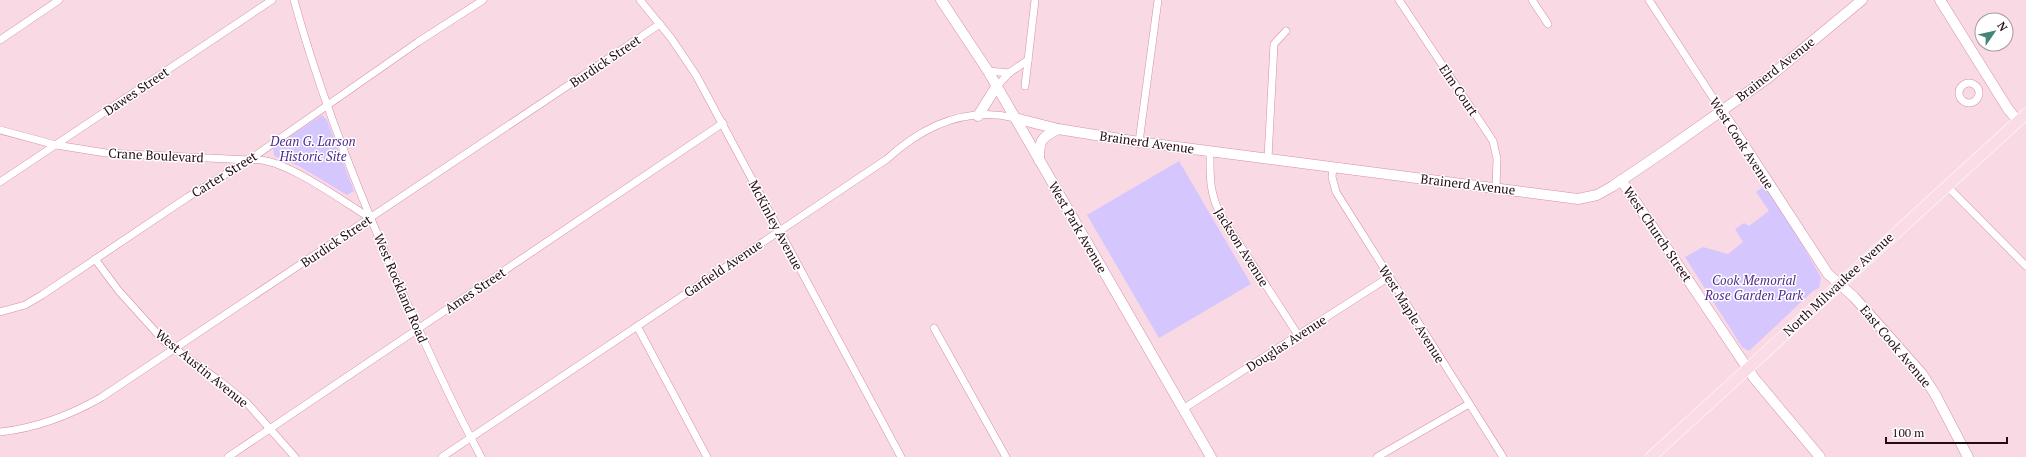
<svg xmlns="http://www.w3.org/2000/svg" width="2026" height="457" viewBox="0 0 2026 457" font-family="'PT Serif',serif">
<rect width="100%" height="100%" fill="#f9d9e4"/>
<g fill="#d5c7fe">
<path d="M322,115L327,120L354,191L347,195L299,166L274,156L273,148Z"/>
<path d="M1179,161L1251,284L1159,338L1087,215Z"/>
<path d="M1767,184L1821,277L1819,288L1813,291L1749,351L1742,347L1685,257L1703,247L1728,254L1743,242L1735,229L1744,223L1749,226L1769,211L1756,192Z"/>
</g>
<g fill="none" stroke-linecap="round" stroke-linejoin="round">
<defs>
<g id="street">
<path d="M294,0C318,88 351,173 387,257C416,325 446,392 481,457"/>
<path d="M640,0L671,38L696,75L901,457"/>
<path d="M1399,0L1493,141L1497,159L1496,188"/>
<path d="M1532,0L1548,24"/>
<path d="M1649,0L1721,110"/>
<path d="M0,40L59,0"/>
<path d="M988,71L1009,73"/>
<circle cx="1969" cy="93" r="10"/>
<path d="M1025,86L1035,0"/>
<path d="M996,87L1009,73L1028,60"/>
<path d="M0,130L56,145L106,153L249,160C280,154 342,201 370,218"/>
<path d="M1139,142L1158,0"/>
<path d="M1210,151C1210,175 1209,191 1220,214L1298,335"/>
<path d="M1268,158L1274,44L1286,31"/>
<path d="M1333,167L1332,177L1336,192L1503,457"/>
<path d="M0,182L272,0"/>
<path d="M1946,185L2026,266"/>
<path d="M95,259L118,290L163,340L221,382L247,403L295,457"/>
<path d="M0,312L25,305L42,295L188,197L249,160L418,42L483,0"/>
<path d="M637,326L707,457"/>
<path d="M934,328L1006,457"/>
<path d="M1183,409L1389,277"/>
<path d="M0,432C37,428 69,416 102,397L660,24"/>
<path d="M228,457L723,123"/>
<path d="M442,457L887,159C923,126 965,106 1015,118"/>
<path d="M1377,457L1469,404"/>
</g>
<g id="secondary">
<path d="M941,0L988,71L1211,457"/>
<path d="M1940,0L2008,109L2018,121"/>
<path d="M1721,110L1828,274L1854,297L1922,374L1935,394L1968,457"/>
<path d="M978,116L996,87"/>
<path d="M1015,118L1058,129L1139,142L1578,199L1597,195L1613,186L1669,148L1768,78L1862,0"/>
<path d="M1039,160C1039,140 1041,138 1058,129"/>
<path d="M1621,180L1754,378L1820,457"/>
</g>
<path id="primary" d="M1651,457L2026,114"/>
</defs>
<use href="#street" stroke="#d78ea9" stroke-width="8"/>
<use href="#secondary" stroke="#d78ea9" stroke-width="11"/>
<use href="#primary" stroke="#fff" stroke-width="12"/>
<use href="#street" stroke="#fff" stroke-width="7"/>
<use href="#secondary" stroke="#fff" stroke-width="10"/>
<use href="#primary" stroke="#fadce6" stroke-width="11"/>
</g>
<g text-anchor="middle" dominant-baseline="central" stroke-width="3" stroke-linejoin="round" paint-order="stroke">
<g font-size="13" fill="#250b16" stroke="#fff">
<text transform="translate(605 61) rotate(-34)">Burdick Street</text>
<text transform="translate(1775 69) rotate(-38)">Brainerd Avenue</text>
<text transform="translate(1459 90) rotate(56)">Elm Court</text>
<text transform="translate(136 91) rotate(-34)">Dawes Street</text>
<text transform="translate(1147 142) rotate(8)">Brainerd Avenue</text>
<text transform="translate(1742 143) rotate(57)">West Cook Avenue</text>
<text transform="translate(156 155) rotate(3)">Crane Boulevard</text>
<text transform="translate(224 174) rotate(-32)">Carter Street</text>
<text transform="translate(1468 184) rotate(7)">Brainerd Avenue</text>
<text transform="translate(776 225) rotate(62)">McKinley Avenue</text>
<text transform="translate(1078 227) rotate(60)">West Park Avenue</text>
<text transform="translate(1658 234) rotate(56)">West Church Street</text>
<text transform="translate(336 241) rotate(-34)">Burdick Street</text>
<text transform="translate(1242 247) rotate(58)">Jackson Avenue</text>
<text transform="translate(723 268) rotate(-34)">Garfield Avenue</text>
<text transform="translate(1838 284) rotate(-43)">North Milwaukee Avenue</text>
<text transform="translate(401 288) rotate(67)">West Rockland Road</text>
<text transform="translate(475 290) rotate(-34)">Ames Street</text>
<text transform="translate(1412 314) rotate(58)">West Maple Avenue</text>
<text transform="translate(1286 343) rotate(-33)">Douglas Avenue</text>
<text transform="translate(1896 346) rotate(50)">East Cook Avenue</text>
<text transform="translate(202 368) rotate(39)">West Austin Avenue</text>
</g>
<g font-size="13" font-style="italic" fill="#50298f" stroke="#fff">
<text x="313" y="141">Dean G. Larson<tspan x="313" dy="15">Historic Site</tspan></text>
<text x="1754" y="280">Cook Memorial<tspan x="1754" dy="15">Rose Garden Park</tspan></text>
</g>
</g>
<g transform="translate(1994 32) rotate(56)"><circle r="19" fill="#ffffff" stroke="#a89da2"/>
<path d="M0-3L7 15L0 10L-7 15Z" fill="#448575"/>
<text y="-6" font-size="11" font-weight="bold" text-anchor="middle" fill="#250b16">N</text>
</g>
<path d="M1886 437v6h121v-6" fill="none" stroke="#250b16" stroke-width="2"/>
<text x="1892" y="437" font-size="12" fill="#250b16" stroke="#ffffff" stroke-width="3" paint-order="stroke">100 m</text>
</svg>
